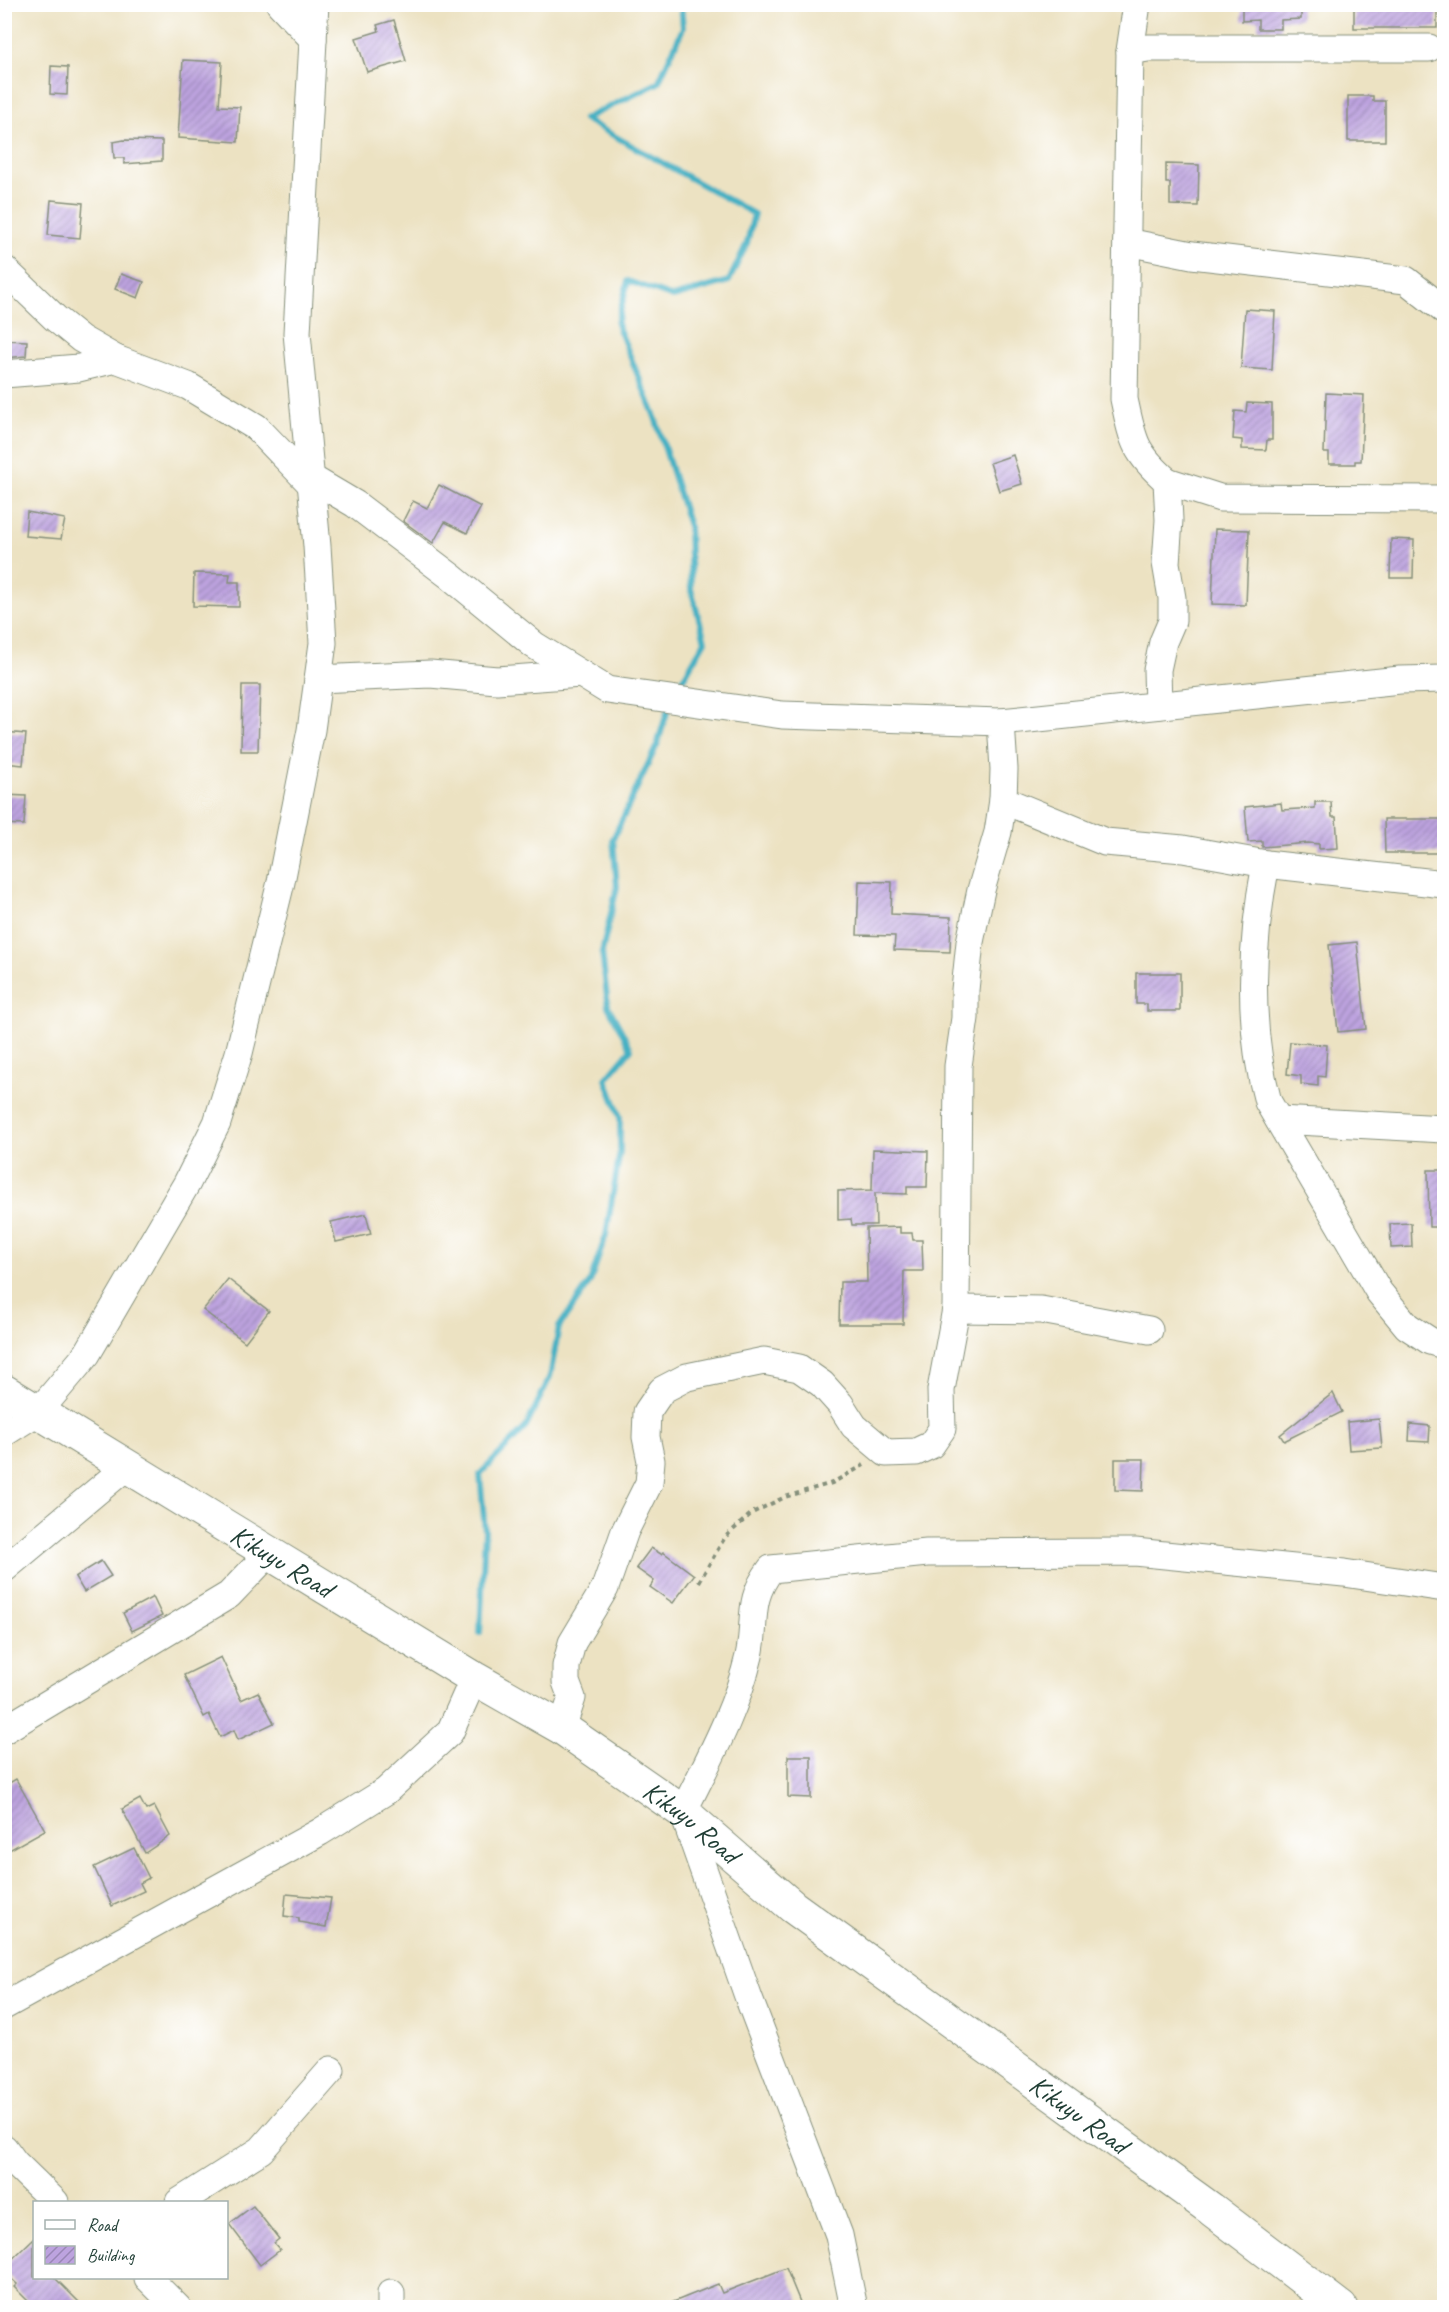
<svg xmlns="http://www.w3.org/2000/svg" width="1449" height="2312" viewBox="0 0 1449 2312" font-family="Caveat,sans-serif">
<defs>
<pattern id="building-hatch" width="6" height="6" patternUnits="userSpaceOnUse" patternTransform="scale(1.5)"><rect width="6" height="6" fill="#bda3df"/><path d="M-1 1l2-2M0 6l6-6M5 7l2-2" fill="none" stroke="#9986b6"/></pattern>
</defs>
<rect width="100%" height="100%" fill="#fff"/>
<filter id="ink" filterUnits="userSpaceOnUse"><feTurbulence type="fractalNoise" baseFrequency=".0167" numOctaves="2"/><feDisplacementMap in="SourceGraphic" scale="12" xChannelSelector="R" yChannelSelector="G"/><feConvolveMatrix kernelMatrix="1 2 1 2 8 2 1 2 1" color-interpolation-filters="sRGB"/></filter>
<filter id="wash" filterUnits="userSpaceOnUse"><feTurbulence type="fractalNoise" baseFrequency=".008" numOctaves="4" result="noise"/><feDisplacementMap in="SourceGraphic" scale="24" xChannelSelector="R" yChannelSelector="G"/><feGaussianBlur stdDeviation="1.35" result="paint"/><feColorMatrix in="noise" values="0 0 0 0 0 0 0 0 0 0 0 0 0 0 0 0 0 1.4 0 .05"/><feComposite in="paint" operator="in"/></filter>
<g filter="url(#wash)">
<rect width="100%" height="100%" fill="#ece2c2"/>
<g fill="none" stroke-linecap="round" stroke-linejoin="round">
<g stroke="#45b0c3" stroke-width="6">
<path d="M676,691L705,641L691,589L689,526L655,417L617,324L628,281L673,297L729,281L747,243L754,214L584,119L658,83L683,28L681,4"/>
<path d="M480,1633L485,1531L480,1474L526,1427L550,1377L559,1327L590,1282L606,1235L620,1151V1117L606,1079L631,1049L608,1006L602,952L617,887L613,839L657,745L669,706"/>
</g>
</g>
<g id="blocks">
<g fill="url(#building-hatch)">
<path d="M1242,4H1301V19L1281,20V29H1258V20L1242,21Z"/>
<rect x="1354" y="4" width="83" height="24"/>
<path d="M394,20L406,61L367,72L356,38L379,31L377,25Z"/>
<path d="M183,60L222,62L219,106L240,107L238,142L178,138Z"/>
<path d="M51,66L68,67L67,95L50,94Z"/>
<path d="M1348,96H1373V101H1385V141H1348Z"/>
<path d="M124,140L162,141V161L124,164V158H114L113,142Z"/>
<path d="M1166,164L1199,165L1198,206L1170,205V183H1166Z"/>
<path d="M51,200L83,203L80,238L48,235Z"/>
<path d="M121,274L144,282L138,298L115,289Z"/>
<path d="M1245,309L1275,311L1272,370L1241,368Z"/>
<path d="M4,340L27,341L26,356L4,358Z"/>
<path d="M1326,393L1364,395L1361,461H1355V464H1329V453H1324Z"/>
<path d="M1247,403L1272,404V440H1267L1266,450L1242,449V440L1233,439L1235,411L1246,412Z"/>
<path d="M1013,455L1022,484L999,491L990,463Z"/>
<path d="M439,485L481,507L467,533L445,522L433,543L403,521L413,501L427,508Z"/>
<path d="M27,512L65,519L61,539L25,536Z"/>
<path d="M1215,529L1249,530L1246,605L1212,604Z"/>
<path d="M1391,539L1414,540L1413,578H1390Z"/>
<path d="M194,573L230,574L229,582H239V607L193,606Z"/>
<path d="M242,685H260L258,751H241Z"/>
<path d="M4,732L26,734L23,765L4,763Z"/>
<path d="M4,795L26,796L24,825L4,824Z"/>
<path d="M1315,802H1331L1332,817H1336L1338,848L1319,849V844L1308,843L1262,847V841L1248,842L1245,807L1281,803L1282,810L1315,808Z"/>
<path d="M1384,819H1444V853H1385Z"/>
<path d="M859,881L892,882L891,914L951,917L950,952L894,950L895,936L857,935Z"/>
<path d="M1357,942L1366,1029L1338,1032L1329,945Z"/>
<path d="M1136,973H1180V1011H1147V1004H1136Z"/>
<path d="M1290,1042L1327,1045L1325,1077L1318,1076V1086L1301,1084V1076L1287,1074Z"/>
<path d="M873,1149L928,1151L927,1187H907V1194L875,1193L876,1225H852L851,1219L838,1220V1191L872,1190Z"/>
<path d="M1428,1170H1444V1227H1429Z"/>
<path d="M366,1214L371,1234L336,1242L331,1222Z"/>
<path d="M1411,1223L1412,1247L1391,1248L1390,1224Z"/>
<path d="M900,1227V1233H912L913,1240H922L923,1271H904L903,1324H839L840,1282H867L866,1228Z"/>
<path d="M228,1279L269,1311L245,1342L203,1310Z"/>
<path d="M1333,1393L1342,1412L1284,1441L1280,1435Z"/>
<path d="M1379,1419L1382,1448L1349,1450L1347,1422Z"/>
<path d="M1410,1424L1430,1426L1429,1442L1409,1441Z"/>
<path d="M1115,1459H1144L1143,1491L1115,1490Z"/>
<path d="M651,1548L661,1554L663,1552L694,1575L673,1603L650,1587L654,1581L636,1568Z"/>
<path d="M101,1561L111,1576L84,1592L75,1577Z"/>
<path d="M153,1597L162,1616L132,1631L123,1613Z"/>
<path d="M221,1657L241,1700L258,1692L274,1723L238,1740L234,1730L220,1737L209,1714L204,1717L184,1675Z"/>
<path d="M788,1756H811V1798L788,1797Z"/>
<path d="M16,1779L45,1830L4,1853V1786Z"/>
<path d="M140,1799L146,1810L154,1806L170,1836L145,1853L122,1809Z"/>
<path d="M134,1848L149,1878L140,1883L144,1891L112,1906L94,1867Z"/>
<path d="M286,1894L331,1898L326,1927L299,1922V1918L284,1916Z"/>
<path d="M253,2206L279,2239L274,2243L280,2250L260,2265L229,2224Z"/>
<path d="M34,2238V2277H54L84,2307H34L14,2287L17,2284L4,2272V2267Z"/>
<path d="M786,2268L802,2307H661L718,2284L722,2293Z"/>
</g>
</g>
</g>
<g filter="url(#ink)">
<use href="#blocks" fill-opacity="0" stroke="#86907b" stroke-width="1.5"/>
<g fill="none" stroke-linecap="round" stroke-linejoin="round">
<defs>
<g id="minor">
<path d="M280,4L313,39"/>
<path d="M1137,4L1130,51L1124,399C1133,441 1134,452 1167,481L1169,520L1166,563L1172,598V621L1163,642L1157,670L1158,705"/>
<path d="M1130,51L1148,48H1429"/>
<path d="M1127,242L1192,255L1406,280L1444,310"/>
<path d="M4,269L55,318L81,339L116,359L188,386L256,427L312,485"/>
<path d="M4,374L79,368L116,359"/>
<path d="M311,478L355,504L450,576L534,645L607,690L782,715L1001,722L1004,769L1003,800L1105,842L1183,849L1266,864L1444,884"/>
<path d="M1167,481L1220,498L1444,499"/>
<path d="M318,679L430,674L497,680L581,674"/>
<path d="M1001,722L1400,680L1444,679"/>
<path d="M1266,864C1251,940 1247,1026 1268,1102L1379,1292L1407,1326L1430,1341L1444,1345"/>
<path d="M1279,1120L1444,1129"/>
<path d="M956,1309L1041,1310L1149,1330"/>
<path d="M4,1433L39,1411L87,1354L187,1183L217,1123L239,1053L281,882L311,730L323,643L317,546L297,333L315,4"/>
<path d="M4,1569L126,1467"/>
<path d="M562,1728L572,1698L566,1682V1666L572,1643L605,1588L625,1531L649,1483L651,1461L646,1437L647,1412L662,1390L687,1377L764,1361L799,1368L822,1384L840,1404L854,1426L886,1453L916,1452L931,1445L942,1429L941,1390L956,1309L958,1066L965,1018V990L970,942L981,890L998,832L1003,800"/>
<path d="M4,1730L229,1595L270,1552"/>
<path d="M4,2006L320,1832L386,1791L450,1732L474,1678"/>
<path d="M4,2148L15,2163L55,2202"/>
<path d="M179,2202L261,2150L331,2070"/>
<path d="M148,2278L178,2308"/>
<path d="M391,2293V2308"/>
<path d="M854,2308L839,2235L749,1999L683,1812C708,1761 736,1711 749,1656C757,1621 746,1602 771,1569L927,1553L1135,1552L1344,1573L1444,1588"/>
</g>
<g id="major">
<path id="s1" d="M4,1391L474,1678L562,1728L683,1812L793,1907L1211,2209L1341,2308"/>
</g>
</defs>
<use href="#minor" stroke="#86907b" stroke-width="29"/>
<use href="#major" stroke="#86907b" stroke-width="35"/>
<path stroke="#86907b" stroke-width="4" stroke-dasharray="4.5 4.5" stroke-linecap="butt" d="M699,1582L725,1537L752,1513L785,1497L832,1483L864,1465"/>
<use href="#minor" stroke="#fff" stroke-width="27"/>
<use href="#major" stroke="#fff" stroke-width="33"/>
</g>
</g>
<g text-anchor="middle" dominant-baseline="central" stroke-width="6" stroke-linejoin="round" paint-order="stroke">
<g font-size="28" fill="#1f3d34" stroke="#fff">
<text stroke="none"><textPath href="#s1" startOffset="326">Kikuyu Road</textPath></text>
<text stroke="none"><textPath href="#s1" startOffset="812">Kikuyu Road</textPath></text>
<text stroke="none"><textPath href="#s1" startOffset="1298">Kikuyu Road</textPath></text>
</g>
</g>
<rect width="1449" height="2312" fill="none" stroke="#fff" stroke-width="24"/>
<rect x="33" y="2201" width="195" height="78" fill="#ffffff" stroke="#a5b1ae" stroke-width="1.5"/>
<rect x="45" y="2220" width="30" height="9" fill="#ffffff" stroke="#a5b1ae" stroke-width="1.5"/>
<text x="87" y="2231" font-size="18" fill="#1f3d34">Road</text>
<rect x="45" y="2246" width="30" height="18" fill="url(#building-hatch)" stroke="#a5b1ae" stroke-width="1.5"/>
<text x="87" y="2261" font-size="18" fill="#1f3d34">Building</text>
</svg>
